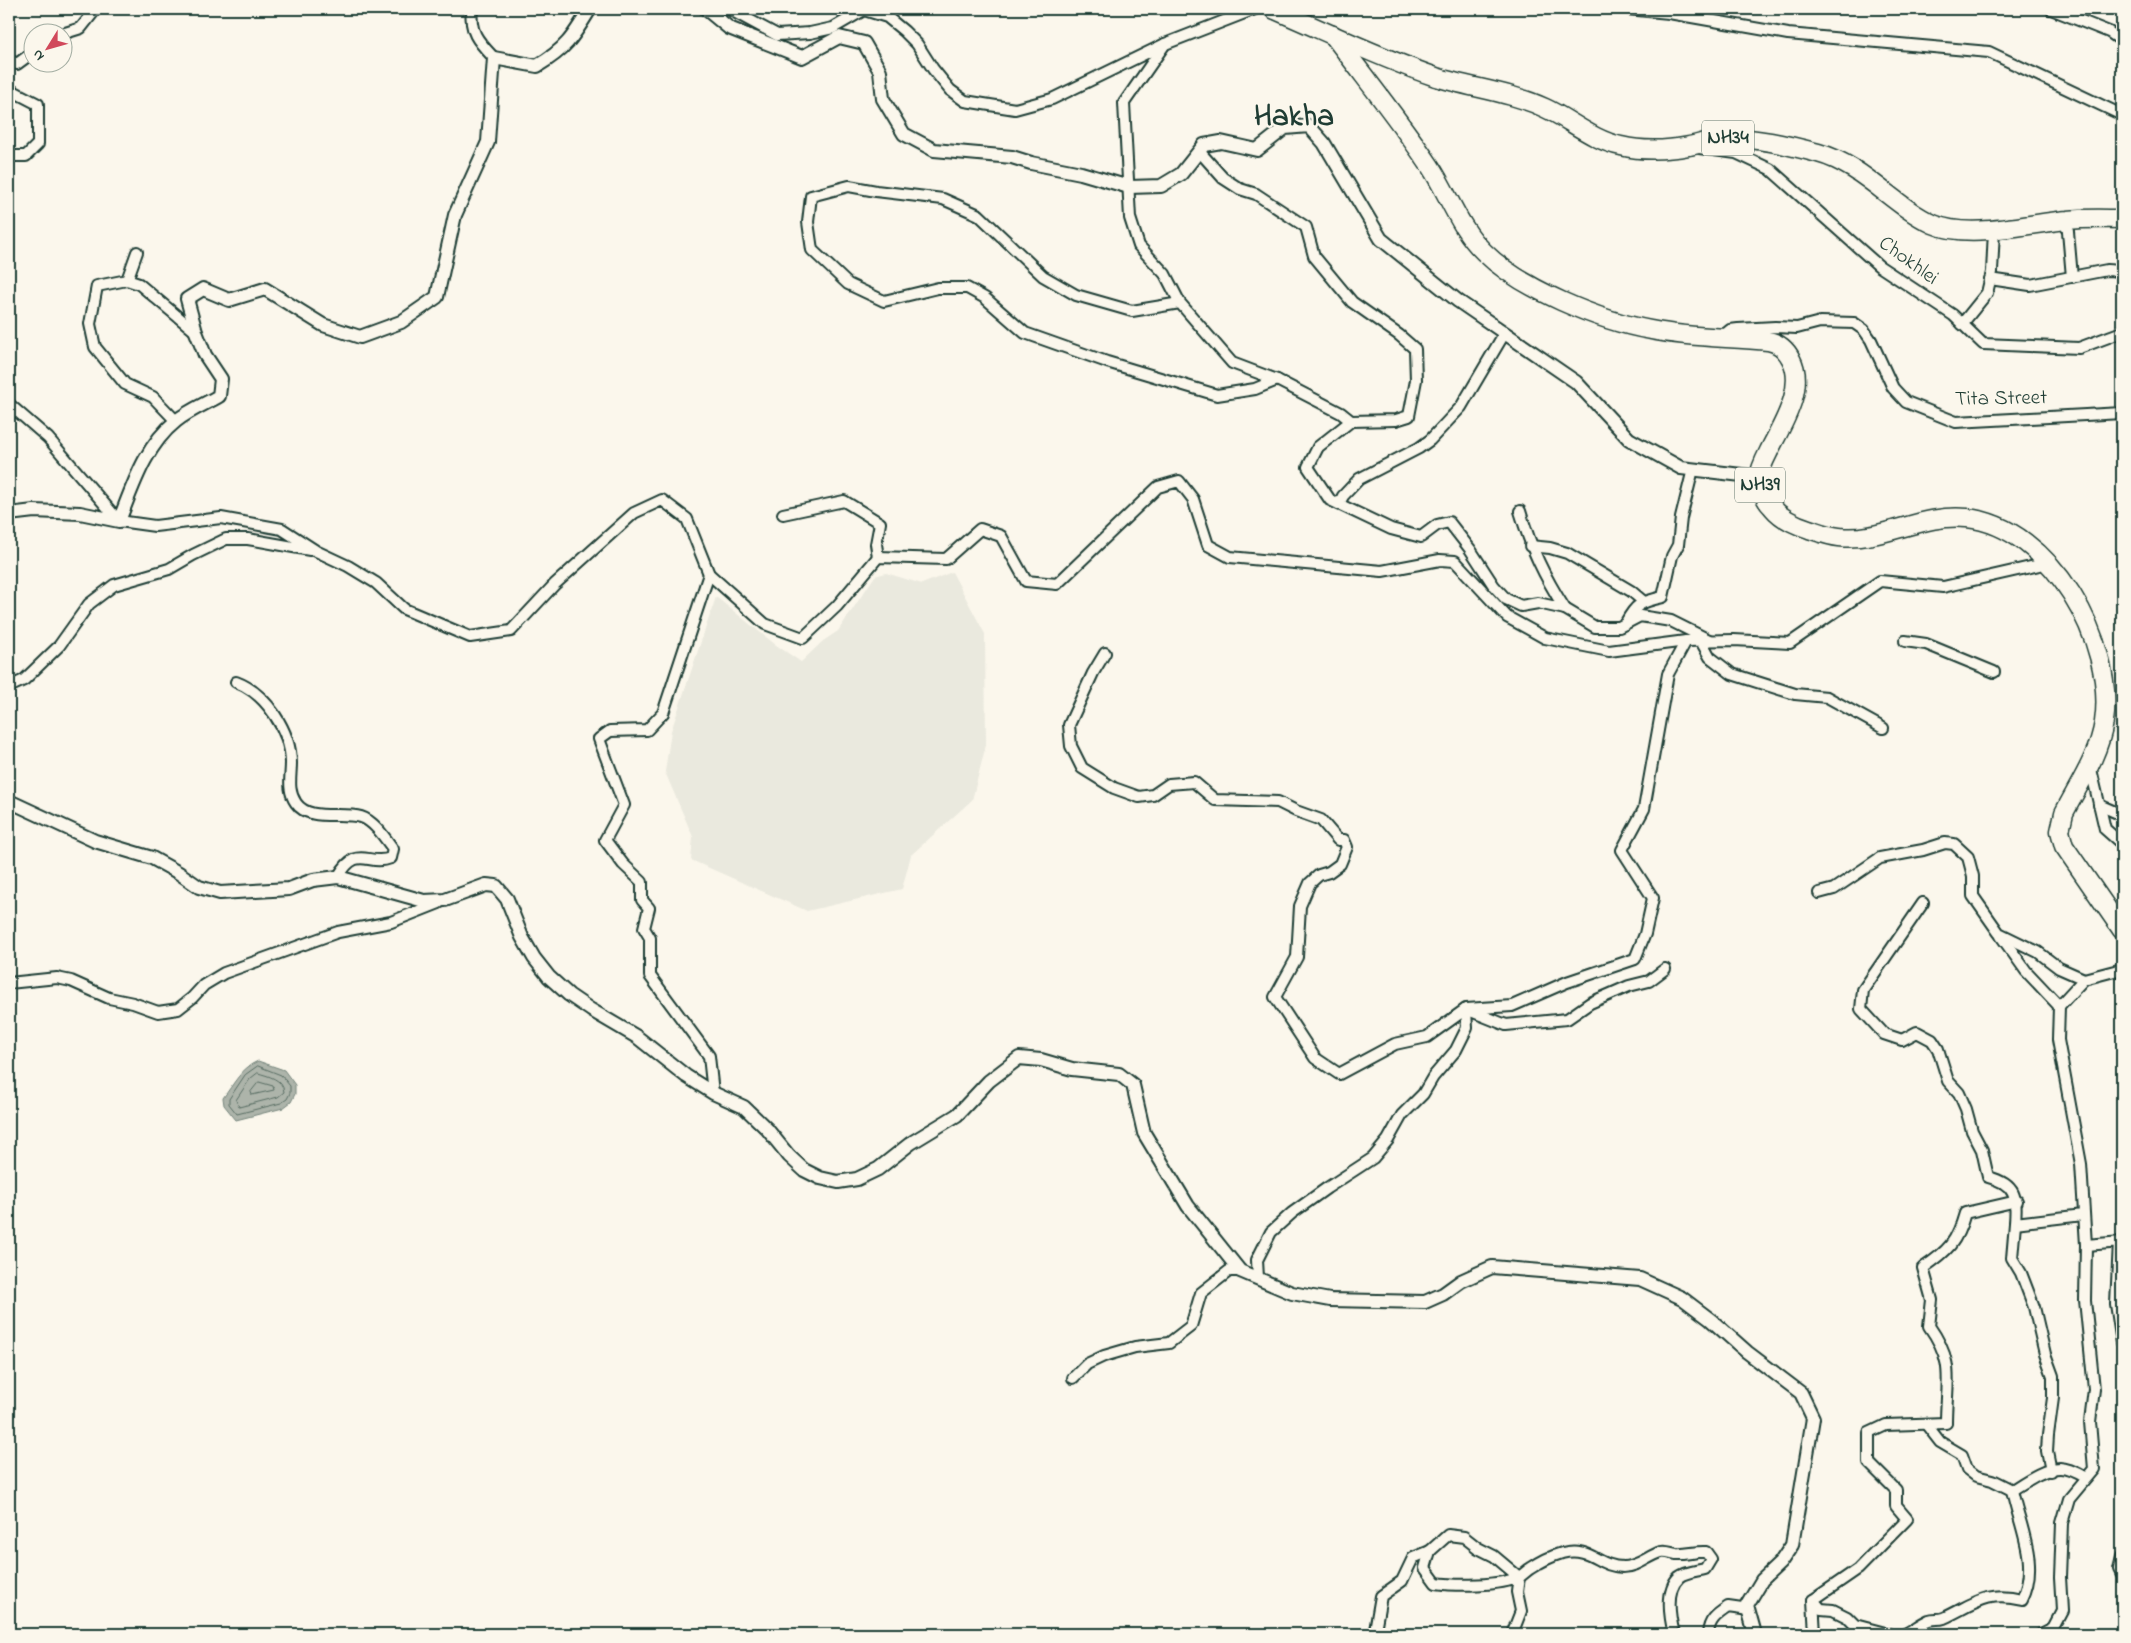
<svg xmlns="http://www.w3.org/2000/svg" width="2131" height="1643" viewBox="0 0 2131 1643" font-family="'Indie Flower',sans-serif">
<rect width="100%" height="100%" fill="#fbf7ec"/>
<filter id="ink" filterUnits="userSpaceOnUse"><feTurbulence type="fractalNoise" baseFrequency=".02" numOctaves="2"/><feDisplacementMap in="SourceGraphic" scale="10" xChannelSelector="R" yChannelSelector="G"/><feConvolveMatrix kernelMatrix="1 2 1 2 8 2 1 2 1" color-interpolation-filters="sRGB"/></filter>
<g filter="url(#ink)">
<path fill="#eae9de" d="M952,572L985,634L986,745L972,800L911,855L902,889L807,911L691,860L693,837L665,772L671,731L716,597L776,645L801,662L823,641L838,631L875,576L886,573L922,584Z"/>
<path fill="#adb4aa" stroke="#74847b" d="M258,1061L284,1070L295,1085V1094L291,1102L283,1108L236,1120L224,1105L223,1098C234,1084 241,1068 258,1061Z"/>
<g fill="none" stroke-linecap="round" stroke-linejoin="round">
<g stroke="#586d63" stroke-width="1">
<path d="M258,1066L281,1075L290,1086V1093L287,1099L281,1103L237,1114L229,1104V1099L245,1075Z"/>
<path d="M258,1073C268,1076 283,1079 284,1092L278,1097L239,1107L236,1100L250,1079Z"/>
<path d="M259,1082L273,1086L274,1090L252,1095L251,1092Z"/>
</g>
<defs>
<g id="minor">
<path d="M472,9C469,33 479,42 494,58"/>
<path d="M729,9L777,35L810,33L833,28L864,10L887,17L904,31L917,44L933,69L950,90L965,101L1015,109L1052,99L1165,44"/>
<path d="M1627,9L1669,13L1788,34L1989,52L2122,115"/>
<path d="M2051,9L2109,32L2122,41"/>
<path d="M62,34L81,28L96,9"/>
<path d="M9,60L17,64L32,53"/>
<path d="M9,89L38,104V144L26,156H9"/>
<path d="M1699,148L1736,153L1770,169L1879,266L1953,315L1983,344L2079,348L2122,332"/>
<path d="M1199,151L1223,178L1240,189L1256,194L1306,227L1314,256L1352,302L1399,335L1415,349L1416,380L1409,416L1396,420L1351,421L1318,447L1308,467L1330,500L1391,529L1421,537L1437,525L1449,522L1470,549L1494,586L1506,599L1521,606L1538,603L1565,609L1595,627H1619L1640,616L1671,621L1709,640"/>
<path d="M2067,220L2072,277"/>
<path d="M137,252L127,280L97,286L90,324L95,347L125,384L153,397L176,421"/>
<path d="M1990,279L2030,285L2107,270L2122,271"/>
<path d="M127,280L139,284L196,332"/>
<path d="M1180,303L1132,311L1076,295L1043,276L979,215L943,199L876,191L849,186L811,196L808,222L812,250L848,284L884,301L938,288H967L985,298L1025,333L1107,362L1217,395L1255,389L1277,380L1232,363L1180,303L1165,274L1139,246L1130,218L1124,103L1165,44L1255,9"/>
<path d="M1962,324L1987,293L1992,272L1994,230"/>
<path d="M1723,336L1730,330L1738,329L1775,327L1797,328L1820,322L1854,323L1864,330L1871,340L1893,388L1906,402L1956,422L2122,413"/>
<path d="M1277,380L1341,413L1351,421"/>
<path d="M9,404L48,438L119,521L155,526L221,518L282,529L316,551L348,566L376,583L404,609L470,637L511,631L555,584L634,513L662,500L687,519L709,574L765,624L803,638L837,606L878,557L946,559L980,529L1001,536L1026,581L1057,584L1158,487L1179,481L1193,499L1208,545L1230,557L1382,571L1440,560L1455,561L1507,617L1545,638L1609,651L1686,641L1734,640L1790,643L1880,581L1943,587L2048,563"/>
<path d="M1339,504L1343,496L1359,479L1419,448L1430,440L1461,407L1504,334"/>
<path d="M1520,511C1532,551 1543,574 1565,609"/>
<path d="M783,514L844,501L880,523L876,544L878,557"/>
<path d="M1530,546L1550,548L1567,553L1631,591L1644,602"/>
<path d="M709,574L663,713L647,730L610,731L599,739L624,805L605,840L623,864L642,882V900L649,908L644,928L650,938V976L709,1056L713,1093"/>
<path d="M1625,624C1636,603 1641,602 1663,597L1672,556L1678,545L1681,518L1693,469"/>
<path d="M1701,641L1710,657L1732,674L1795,694L1827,697L1883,728"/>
<path d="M1905,641L1926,644L1994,672"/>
<path d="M1105,653L1093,673L1069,725L1071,746L1082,768L1114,788L1139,797L1153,795L1169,784L1194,782L1215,800L1278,802L1296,811L1321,820L1338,840H1344L1347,847L1340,864L1329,872L1319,875L1310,883L1300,906L1297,957L1275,997L1315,1058L1339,1074L1395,1044L1427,1037L1466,1009L1512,1006L1567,982L1635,959L1645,934L1653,898L1622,850L1644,809L1668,674L1686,641"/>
<path d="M236,682C266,693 291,732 291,763C291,777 287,790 296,803C309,822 341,811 361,817C374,821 385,838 393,849L391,858C367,867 358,843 338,877"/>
<path d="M9,687L24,680L59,646L89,604L114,585L169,569L193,555L226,539H248L310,550"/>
<path d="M2090,765L2105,829L2122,844"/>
<path d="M2099,805L2122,815"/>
<path d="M1819,893L1834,889L1880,858L1923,850L1945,843L1954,844L1968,857L1973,876V896L1999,933L2038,952L2059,968L2084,979"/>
<path d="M1923,903L1863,990L1861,1009L1884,1034L1902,1040L1917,1032L1932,1040L1938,1049L1948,1081L1959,1093L1966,1109L1972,1131L1982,1150L1988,1177C2016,1184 2017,1197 2015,1223L2083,1215"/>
<path d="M2001,936L2026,971L2059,1006"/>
<path d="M9,983L57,978L71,981L109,998L133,1003L158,1012L178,1009L192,998L204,985L224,973L338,932L391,922L439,903"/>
<path d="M2015,1223L2012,1258L2021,1273L2034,1307L2045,1354L2053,1376V1398L2048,1435L2047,1451L2051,1471"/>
<path d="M2119,1242L2116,1304L2122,1343"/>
<path d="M2086,1245L2122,1242"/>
<path d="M1258,1278L1257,1260L1271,1232L1292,1213L1327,1188L1373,1158L1388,1140L1402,1115L1423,1094L1433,1077L1456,1050L1467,1028L1466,1009L1506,1025L1567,1019L1590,1003L1629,986L1649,981L1665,969"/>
<path d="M1073,1378L1087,1364L1104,1356L1135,1347L1169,1343L1191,1326L1201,1293L1229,1271H1240"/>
<path d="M1926,1424L1940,1442L1962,1455L1967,1469L1976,1476L1992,1480L2012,1490"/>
<path d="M2122,1557L2119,1569L2122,1575"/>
<path d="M1519,1577L1494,1556L1478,1548L1464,1537L1448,1535L1430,1551L1425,1568L1436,1583C1456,1586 1500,1586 1519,1577C1523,1575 1527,1570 1531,1568C1540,1562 1552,1556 1562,1553C1591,1546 1598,1567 1623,1567C1638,1567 1648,1556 1661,1552C1666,1551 1671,1553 1676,1554C1687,1555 1696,1551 1706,1552L1711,1559L1705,1569C1697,1571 1685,1572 1679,1577C1665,1590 1670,1618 1674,1634"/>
<path d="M1813,1600L1821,1609L1833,1610L1847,1617L1855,1625L1889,1634"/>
<path d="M1371,1634L1375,1630L1381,1596L1402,1581L1413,1558L1430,1551"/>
<path d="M1512,1634L1521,1611L1517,1592L1519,1577"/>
<path d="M1708,1634C1709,1620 1716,1615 1728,1607L1749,1610"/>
<path d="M1815,1634L1813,1600L1858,1569L1907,1519L1896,1506V1490L1869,1463V1433L1886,1425L1946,1423C1946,1381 1956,1364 1929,1326L1932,1300L1923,1268C1948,1251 1957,1242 1965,1213L2017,1201"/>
<path d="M1905,1634C1913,1630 1920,1624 1929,1620C1934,1618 1939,1620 1944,1618C1974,1604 1987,1590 2022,1599C2040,1564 2019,1525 2012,1490C2025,1482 2045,1468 2060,1468C2069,1468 2079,1474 2086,1478"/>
<path d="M2041,1634L2053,1628L2062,1611L2060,1577L2062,1523L2069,1499L2094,1469L2090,1422L2094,1389L2085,1300L2086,1245L2081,1164L2058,1040L2059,1006L2084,979L2122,969"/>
</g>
<g id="tertiary">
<path d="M706,9L729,28L802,57L839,37L864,43L880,71L883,99L904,134L934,150L1012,157L1031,163L1081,173L1129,187L1161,186L1181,174L1204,145L1221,142L1257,150L1285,128L1309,126L1324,143L1381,239L1458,301L1576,382L1629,439L1681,468L1759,477"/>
<path d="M9,514L34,511L80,513L119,521C133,486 145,446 176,421C188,411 205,404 219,396L221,379L205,355L196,332L187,299L203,289L229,300L265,289L323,325L360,337L401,322L437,297L455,215L488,142L494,58L537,66C566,49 573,37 590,9"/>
<path d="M9,801L95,841L152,858L179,873L199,887L220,893L289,889L313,880L338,877L424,901L445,900L486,885L496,886L507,899L522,937L534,958L549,977L569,995L591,1010L637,1037L686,1076L713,1093L744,1107L767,1129L789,1156L804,1170L820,1178L838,1182L857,1179L878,1169L911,1143L957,1115L989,1081L1019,1058L1041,1060L1072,1069L1119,1074L1133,1085L1144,1133L1188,1206L1240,1271L1292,1293L1330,1300L1425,1302L1443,1294L1461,1281L1492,1267L1640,1279L1682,1298L1711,1320L1747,1352L1801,1393L1813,1418L1792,1545L1780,1563L1762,1580L1747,1605L1755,1634"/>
</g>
<g id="trunk">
<path d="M1273,9C1327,32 1380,58 1436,77C1471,88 1511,92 1545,108C1571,120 1592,140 1621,146C1642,151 1668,150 1689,146C1701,144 1712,139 1724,138C1755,137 1788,145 1818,153C1863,165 1892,205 1933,224C1969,240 2030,223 2068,220C2086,218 2104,219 2122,219"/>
<path d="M1333,35C1365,78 1400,121 1430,166C1449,195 1459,228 1484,252C1521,289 1600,321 1651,330C1690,338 1729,337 1768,341C1779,343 1786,349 1791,359C1806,387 1783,423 1770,449C1766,457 1760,468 1759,477C1758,488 1766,501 1773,508C1782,519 1796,525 1809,529C1818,532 1829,536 1839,537C1882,542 1922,513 1967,518C2051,527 2116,643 2104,722C2099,755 2079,784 2064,813L2060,831L2064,846L2122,930"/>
</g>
</defs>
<use href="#minor" stroke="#1f3d34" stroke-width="14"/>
<use href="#tertiary" stroke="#1f3d34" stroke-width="16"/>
<use href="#trunk" stroke="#1f3d34" stroke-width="21"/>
<use href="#minor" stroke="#fbf7ec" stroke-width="10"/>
<use href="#tertiary" stroke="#fbf7ec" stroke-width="12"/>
<use href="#trunk" stroke="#fbf7ec" stroke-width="18"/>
</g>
</g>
<g text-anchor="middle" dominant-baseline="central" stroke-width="4.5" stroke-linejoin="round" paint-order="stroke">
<g fill="#fbf7ec" stroke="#61756b" stroke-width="1">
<rect x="1702" y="120.5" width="52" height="35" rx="4"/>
<rect x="1735" y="467.5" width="50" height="35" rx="4"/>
</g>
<g font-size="20" font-weight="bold" fill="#1f3d34">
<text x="1728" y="138">NH34</text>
<text x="1760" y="485">NH39</text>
</g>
<g font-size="21" fill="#1f3d34" stroke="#fbf7ec">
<text transform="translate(1908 261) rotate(36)">Chokhlei</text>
<text transform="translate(2001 399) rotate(-1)">Tita Street</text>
</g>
<g font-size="31" font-weight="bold" fill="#1f3d34" stroke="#fbf7ec">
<text x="1294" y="117">Hakha</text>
</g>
</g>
<rect width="2131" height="1643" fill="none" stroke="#fbf7ec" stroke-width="30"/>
<rect x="15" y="15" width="2101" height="1613" fill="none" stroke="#1f3d34" stroke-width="2" filter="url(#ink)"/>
<g transform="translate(48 48) rotate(233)"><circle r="24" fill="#fbf7ec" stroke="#a3ada2"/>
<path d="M0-4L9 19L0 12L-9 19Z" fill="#d1495b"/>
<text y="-8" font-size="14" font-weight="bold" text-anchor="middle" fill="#1f3d34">N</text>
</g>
</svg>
